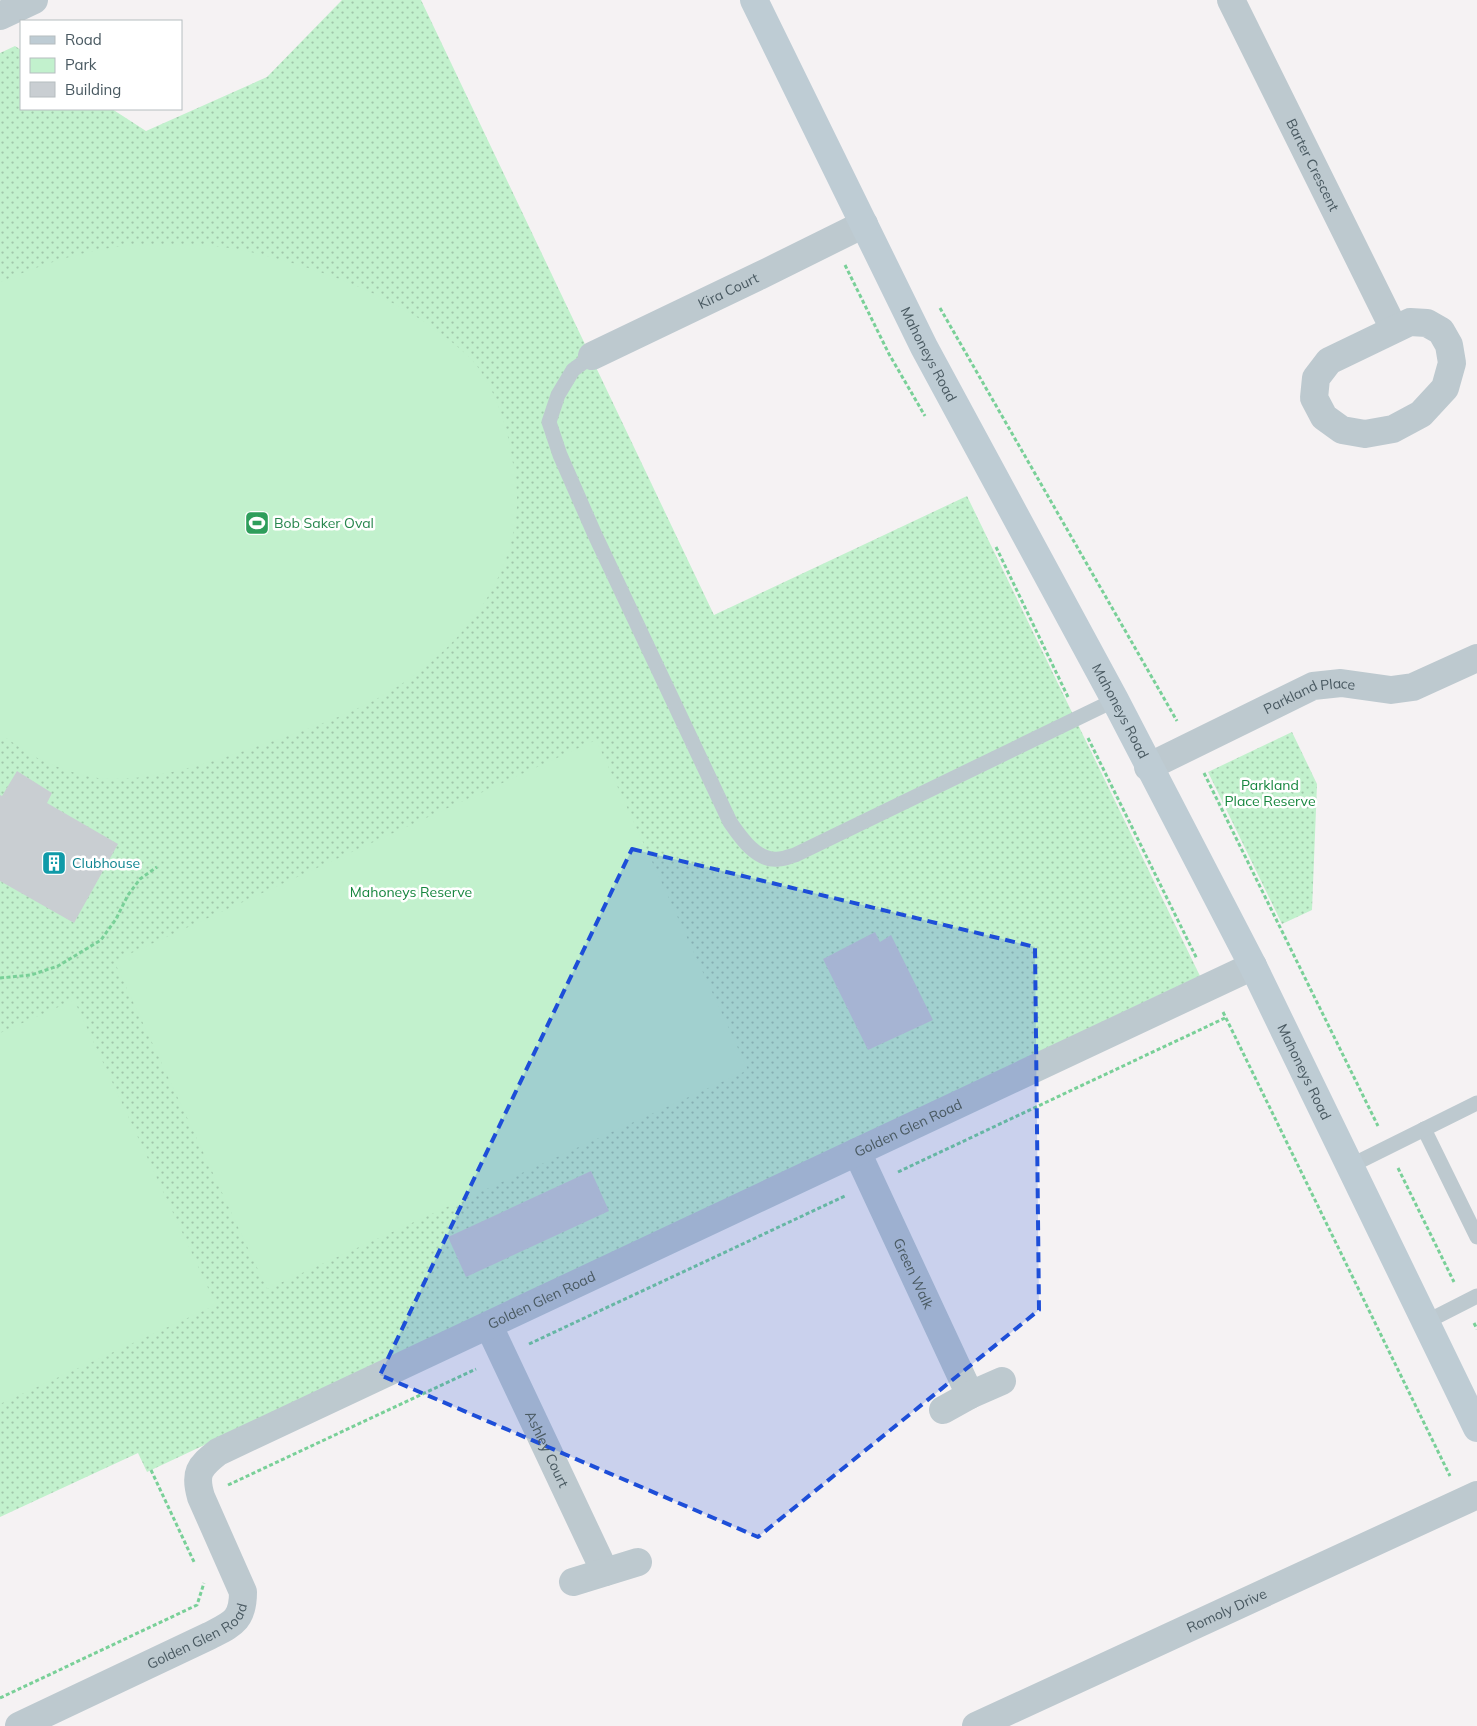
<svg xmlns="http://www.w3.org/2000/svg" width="1477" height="1726" viewBox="0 0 1477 1726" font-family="Mulish,sans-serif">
<defs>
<pattern id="green-dots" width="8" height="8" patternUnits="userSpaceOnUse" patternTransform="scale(1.25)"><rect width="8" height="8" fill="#c2f1cd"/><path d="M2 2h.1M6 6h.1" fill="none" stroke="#a0c6aa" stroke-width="1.8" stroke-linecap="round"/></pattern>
</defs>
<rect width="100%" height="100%" fill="#f5f2f3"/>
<g fill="url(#green-dots)">
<path d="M342,0H421L714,615L967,496L1200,976L147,1472L138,1453L0,1517V53L15,46L21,50V109H112L146,131L267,77Z"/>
<path d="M1292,732L1317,784L1312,910L1282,924L1208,772Z"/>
</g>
<g fill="#c2f1cd">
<path d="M152,244C175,244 198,244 221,247C244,249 267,256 289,262C355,282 416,308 467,355C488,374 502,411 508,437C512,458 518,485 517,506C512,580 466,640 406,681C362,712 303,731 252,748C207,764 159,779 111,779C87,779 61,769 39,759C26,752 12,742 0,734V282C36,267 71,254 110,248C123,245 138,246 152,244Z"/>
<path d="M596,740L748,1070L267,1289L114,961Z"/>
<path d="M74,1000L216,1305L0,1404V1033Z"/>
</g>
<g fill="#c9ced2">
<path d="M17,771L52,793L47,803L118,844L74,923L0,881V795L2,796Z"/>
<path d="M875,932L880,942L891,935L933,1020L868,1050L823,959Z"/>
<path d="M591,1171L609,1211L466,1277L448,1237Z"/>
</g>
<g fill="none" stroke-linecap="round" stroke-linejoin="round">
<g stroke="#79d098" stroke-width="3" stroke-dasharray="4 2.5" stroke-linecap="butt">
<path d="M845,265L889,354L925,416"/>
<path d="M940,308L1177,721"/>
<path d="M996,547L1068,697"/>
<path d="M1088,738L1197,959"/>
<path d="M1204,773L1378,1126"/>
<path d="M0,978L31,975L58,966L101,940L116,919L128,895L140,879L157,867"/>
<path d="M1223,1012L1450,1476"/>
<path d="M1398,1168L1454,1282"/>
<path d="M898,1172L1225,1018"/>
<path d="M1474,1323L1477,1329"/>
<path d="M529,1344L845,1196"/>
<path d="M151,1470L195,1564"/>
<path d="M228,1485L476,1369"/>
<path d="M0,1698L197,1605L204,1583"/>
</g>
<g stroke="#bdc9cf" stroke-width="15">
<path d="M592,356L573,370L558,395L549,422L560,455L595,535L730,822C741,838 757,862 779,859C785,859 790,856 795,855L1115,700"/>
<path d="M1424,1129L1477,1237"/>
<path d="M1350,1166L1477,1103"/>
<path d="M1426,1322L1477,1296"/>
</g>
<g stroke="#bdc9cf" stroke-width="28">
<path id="s1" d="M1231,0L1394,329"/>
<path d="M0,16L34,0"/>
<path d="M1410,322L1427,323L1441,331L1449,345L1452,363L1445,388L1421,414L1393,429L1365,434L1342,430L1324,417L1314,398L1316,378L1329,361Z"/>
<path id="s2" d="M592,356L759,276L864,224"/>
<path id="s3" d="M1148,767L1313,686L1341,683L1391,690L1413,687L1477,658"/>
<path id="s4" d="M857,1152L970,1395"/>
<path id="s5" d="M489,1326L605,1572"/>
<path d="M943,1410L970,1395L1002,1381"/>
<path d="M573,1582L638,1562"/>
<path id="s6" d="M19,1726L209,1636C232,1624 243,1621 243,1592L201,1497C194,1473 199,1467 218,1452L1253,966"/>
<path id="s7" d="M976,1726L1477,1495"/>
</g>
<path stroke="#beccd4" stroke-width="28" id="s8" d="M754,0L924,347L1115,700L1253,966L1477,1428"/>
</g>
<path fill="#1d4ed8" fill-opacity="0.2" stroke="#1d4ed8" stroke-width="4" stroke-dasharray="10 6" stroke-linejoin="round" d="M632,849L1035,947L1039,1310L758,1537L380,1375Z"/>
<defs>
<symbol id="stadium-square" viewBox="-11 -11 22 22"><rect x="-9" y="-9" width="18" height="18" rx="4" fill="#2e9e5b" stroke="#fff"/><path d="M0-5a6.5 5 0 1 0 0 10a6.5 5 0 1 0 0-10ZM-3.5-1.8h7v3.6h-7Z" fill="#fff"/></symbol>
<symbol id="building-square" viewBox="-11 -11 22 22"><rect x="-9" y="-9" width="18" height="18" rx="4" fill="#0f9aa8" stroke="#fff"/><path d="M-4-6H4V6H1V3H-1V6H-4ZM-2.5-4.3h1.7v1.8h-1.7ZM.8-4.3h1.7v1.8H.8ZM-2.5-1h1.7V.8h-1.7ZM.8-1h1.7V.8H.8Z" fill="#fff"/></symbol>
</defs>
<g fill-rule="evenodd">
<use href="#stadium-square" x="243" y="509" width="28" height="28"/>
<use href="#building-square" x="40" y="849" width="28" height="28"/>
</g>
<g text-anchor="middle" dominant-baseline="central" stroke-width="5" stroke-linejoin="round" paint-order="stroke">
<g font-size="14" fill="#495961" stroke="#fff">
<text stroke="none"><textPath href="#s1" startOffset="184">Barter Crescent</textPath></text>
<text stroke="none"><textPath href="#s2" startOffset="151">Kira Court</textPath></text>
<text stroke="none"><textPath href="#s8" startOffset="395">Mahoneys Road</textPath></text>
<text stroke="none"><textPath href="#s3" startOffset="178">Parkland Place</textPath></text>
<text stroke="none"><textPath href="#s8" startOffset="800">Mahoneys Road</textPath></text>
<text stroke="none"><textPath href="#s8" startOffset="1205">Mahoneys Road</textPath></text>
<text stroke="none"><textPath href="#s6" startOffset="1190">Golden Glen Road</textPath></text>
<text stroke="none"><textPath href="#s4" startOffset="134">Green Walk</textPath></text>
<text stroke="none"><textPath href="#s6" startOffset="785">Golden Glen Road</textPath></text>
<text stroke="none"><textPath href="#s5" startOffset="136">Ashley Court</textPath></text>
<text stroke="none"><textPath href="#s7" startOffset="276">Romoly Drive</textPath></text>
<text stroke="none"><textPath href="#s6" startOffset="201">Golden Glen Road</textPath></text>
</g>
<g font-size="14" fill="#27864d" stroke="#fff" text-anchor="start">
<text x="274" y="523">Bob Saker Oval</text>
</g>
<g font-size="14" fill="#16863e" stroke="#fff">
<text x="1270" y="785">Parkland<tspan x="1270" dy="16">Place Reserve</tspan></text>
<text x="411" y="892">Mahoneys Reserve</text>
</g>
<g font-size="14" fill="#0d838f" stroke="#fff" text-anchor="start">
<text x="72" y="863">Clubhouse</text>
</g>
</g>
<rect x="20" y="20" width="162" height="90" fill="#ffffff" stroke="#b6bdc0"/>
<rect x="30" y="36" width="25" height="8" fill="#beccd4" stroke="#b6bdc0"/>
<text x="65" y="45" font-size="15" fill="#495961">Road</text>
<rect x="30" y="58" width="25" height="15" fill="#c2f1cd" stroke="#b6bdc0"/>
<text x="65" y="70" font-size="15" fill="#495961">Park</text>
<rect x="30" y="82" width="25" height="15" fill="#c9ced2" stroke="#b6bdc0"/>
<text x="65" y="95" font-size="15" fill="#495961">Building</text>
</svg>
